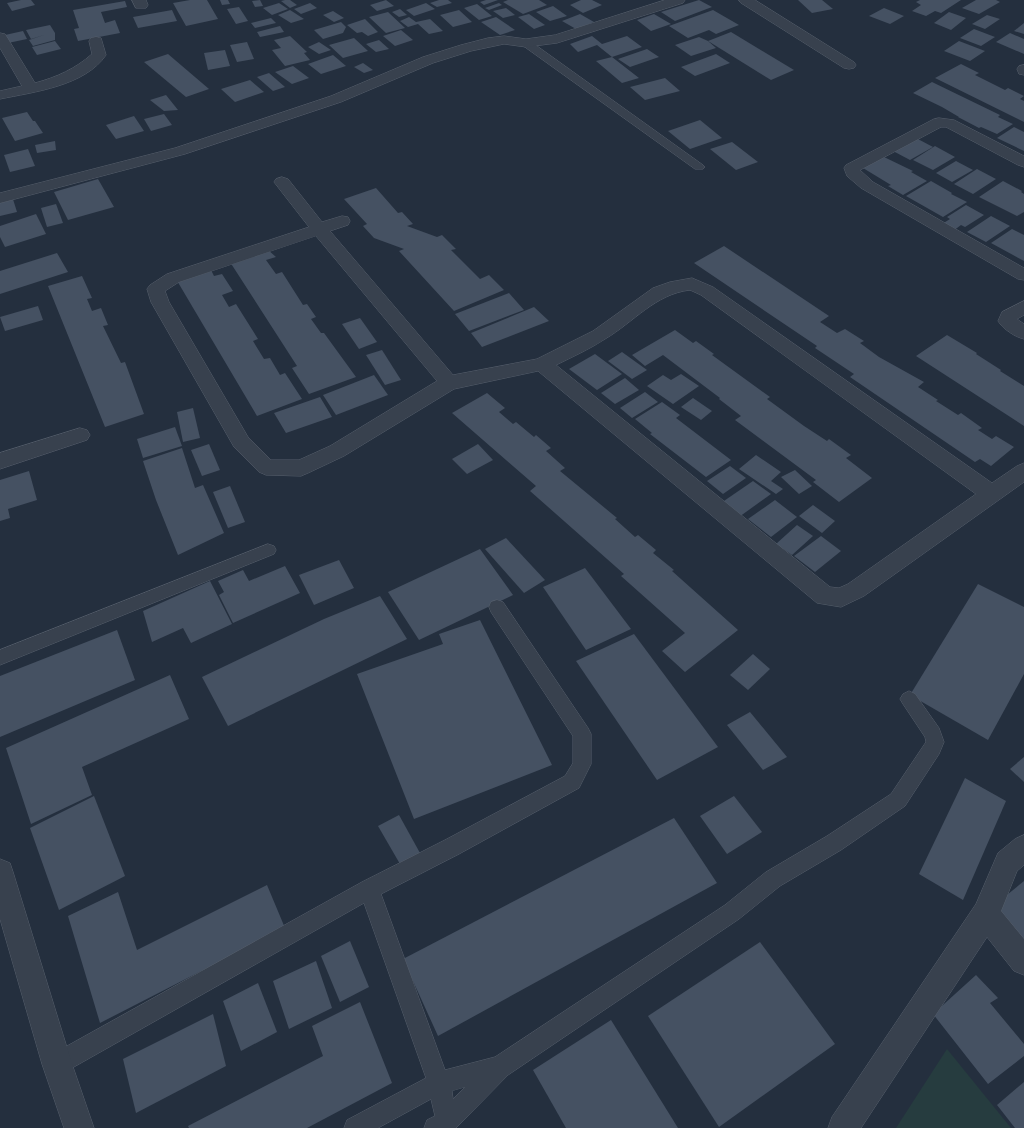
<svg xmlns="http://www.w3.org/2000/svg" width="1024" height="1128" viewBox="0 0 1024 1128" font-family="Montserrat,sans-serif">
<rect width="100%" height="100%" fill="#242f3e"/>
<path fill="#263c3f" d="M947,1049L1011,1128H896Z"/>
<g fill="#455162">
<path d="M21,0H31L35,5L12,11L7,3Z"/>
<path d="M190,0H207L218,19L186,26L173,3Z"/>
<path d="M220,0H228L230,4L222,5Z"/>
<path d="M260,0L263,6L255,7L252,1Z"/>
<path d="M285,0H290L297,5L290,8L281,1Z"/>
<path d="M386,0L394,6L377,11L370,5Z"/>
<path d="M439,0H448L452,3L437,7L430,3Z"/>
<path d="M486,0H498L484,5L480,2Z"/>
<path d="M508,0H539L547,5L523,14L503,2Z"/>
<path d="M581,0H592L602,5L583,13L570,5Z"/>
<path d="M699,0L712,7L675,21L661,12Z"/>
<path d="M798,0H822L833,9L812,13Z"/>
<path d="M920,0H961L941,13L935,11L926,16L912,11L921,5L916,2Z"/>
<path d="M976,0H996L1000,2L979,14L962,8Z"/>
<path d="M125,1L127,7L101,12L105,23L115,20L120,33L78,41L74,29L79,28L73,10Z"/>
<path d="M279,3L288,9L272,15L263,8Z"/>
<path d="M310,3L317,8L301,14L294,9Z"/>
<path d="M426,3L435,9L414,16L406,10Z"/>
<path d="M499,3L502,5L489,10L485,8Z"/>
<path d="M477,4L492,16L479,20L464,8Z"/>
<path d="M553,6L567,16L550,21L536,12Z"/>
<path d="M239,7L248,21L236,24L227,9Z"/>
<path d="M506,8L515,15L503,18L493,11Z"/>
<path d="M884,8L904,16L890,24L869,16Z"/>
<path d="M400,9L407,15L399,17L392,12Z"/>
<path d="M172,10L177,21L138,28L133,17Z"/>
<path d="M290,10L304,19L291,23L278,15Z"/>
<path d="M459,10L472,22L453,27L440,15Z"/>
<path d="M713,10L739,25L716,34L709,30L688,38L669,26Z"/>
<path d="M333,11L344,18L334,22L323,15Z"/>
<path d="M388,12L405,28L386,33L369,17Z"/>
<path d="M949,12L966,18L951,30L934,23Z"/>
<path d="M529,14L545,25L534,29L518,17Z"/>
<path d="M580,14L594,22L576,29L562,21Z"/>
<path d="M654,14L671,24L651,31L637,20Z"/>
<path d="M987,15L1000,19L985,29L972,24Z"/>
<path d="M409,17L416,22L430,19L443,31L429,34L418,24L408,27L400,21Z"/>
<path d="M496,17L515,30L500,35L481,22Z"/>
<path d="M271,18L276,23L255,28L251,23Z"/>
<path d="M365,19L378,32L368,36L362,32L357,33L347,25Z"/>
<path d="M341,22L346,27L343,33L323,39L314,30Z"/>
<path d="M1024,23V34L1014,31Z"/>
<path d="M50,25L55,33V40L33,46L29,40L44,35L31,39L26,30Z"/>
<path d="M280,26L284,32L260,37L257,32Z"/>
<path d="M974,29L995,37L981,46L960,38Z"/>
<path d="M401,30L413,40L395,46L383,36Z"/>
<path d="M23,31L27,39L8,43L5,35Z"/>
<path d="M731,32L794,70L771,80L708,41Z"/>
<path d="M1010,33L1024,39V54L996,42Z"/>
<path d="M290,36L307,52L304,53L310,60L285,66L272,50L281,48L274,40Z"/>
<path d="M592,36L602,44L627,36L642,47L612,57L639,78L622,83L596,61L612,57L597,45L578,52L570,44Z"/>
<path d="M699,37L708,41L716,48L691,56L675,45Z"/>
<path d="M354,38L368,51L343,58L329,45Z"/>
<path d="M379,40L389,49L376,52L366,44Z"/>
<path d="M55,41L61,49L37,55L32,47Z"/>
<path d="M959,41L985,51L970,61L944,51Z"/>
<path d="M247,42L254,59L237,62L230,45Z"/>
<path d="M319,42L331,50L319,54L308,47Z"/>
<path d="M647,49L659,57L630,67L618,59Z"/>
<path d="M225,50L230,66L208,70L204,53Z"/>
<path d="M168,54L209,89L186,97L144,62Z"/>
<path d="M716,54L730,63L695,76L681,67Z"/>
<path d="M333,55L346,66L321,74L308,64Z"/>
<path d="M363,63L373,70L364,73L354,67Z"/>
<path d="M961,64L979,73L975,75L1005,90L1008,88L1024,96L1020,99L1024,101V122L935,78Z"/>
<path d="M293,66L309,78L292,84L275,72Z"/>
<path d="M269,73L285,87L273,91L257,77Z"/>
<path d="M665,78L680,91L645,100L630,87Z"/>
<path d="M250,80L264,92L235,102L221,89Z"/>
<path d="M932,82L1000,115L998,117L1013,124L997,134L981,127L979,128L958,117H959L942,107L913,93Z"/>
<path d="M166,95L178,110L164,111L150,100Z"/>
<path d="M27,112L33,121H35L43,133L15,141L2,118Z"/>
<path d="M164,114L172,125L151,131L144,119Z"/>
<path d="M134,116L144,131L116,139L106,125Z"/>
<path d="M700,120L722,138L690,149L668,131Z"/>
<path d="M1014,127L1024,132V151L997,138Z"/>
<path d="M916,138L933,147L910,160L893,151Z"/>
<path d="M55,141L56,150L37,153L35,145Z"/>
<path d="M732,142L758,162L736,170L710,149Z"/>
<path d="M935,146L955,157L933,170L913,160Z"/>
<path d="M28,149L35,166L10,172L4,155Z"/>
<path d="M884,157L913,171L911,172L927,181L903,195L888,186L891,185L863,168Z"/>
<path d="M956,161L973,170L952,182L936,173Z"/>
<path d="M977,169L996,179L973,194L954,184Z"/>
<path d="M98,179L114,207L68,220L54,192Z"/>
<path d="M931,181L952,193L951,194L967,202L943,217L906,196Z"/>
<path d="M1003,181L1022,191L1021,192L1024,194V212L1017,216L979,197Z"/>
<path d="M376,188L398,213L402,212L413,224L407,226L437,237L442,235L456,249L451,250L480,279L489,275L504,290L454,311L399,251L404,249L374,238L363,226L367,224L344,199Z"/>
<path d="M12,196L17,212L0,216V199Z"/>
<path d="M56,204L63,223L47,227L41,208Z"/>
<path d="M966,205L984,215L965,227L961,225L953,231L942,224L950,219L947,217Z"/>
<path d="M36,214L46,234L5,247L0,237V226Z"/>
<path d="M991,216L1010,226L986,242L967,232Z"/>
<path d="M1012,229L1024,235V261L991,243Z"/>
<path d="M724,246L829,316L820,322L837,333L845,329L864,341L860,343L879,357L924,382L918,387L938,400L936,401L958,415L961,413L982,428L978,430L992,439L996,436L1014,447L991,466L980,459L975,462L850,377L854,374L815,348L817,346L694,263Z"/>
<path d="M267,249L276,257L266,260L276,274L282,272L303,305L307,304L316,317L311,319L321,333H324L356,377L309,394L292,368L297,366L230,262Z"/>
<path d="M57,253L68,272L0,294V271Z"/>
<path d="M210,268L214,276L222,274L233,291L222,295L229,307L236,304L258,339L253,341L264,359L270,358L280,375L285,373L302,399L257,416L176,279Z"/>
<path d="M82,276L92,298L87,299L92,311L101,308L108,325L103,326L121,363L125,362L144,414L105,427L48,286Z"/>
<path d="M509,293L524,310L469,331L455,314Z"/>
<path d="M38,306L43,320L5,331L0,317Z"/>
<path d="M534,307L549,321L482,347L471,333Z"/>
<path d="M360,318L377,342L359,349L342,324Z"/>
<path d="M675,330L693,343L696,341L714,354L712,355L770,397L767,399L804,426L827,441L829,439L851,455L846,458L872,478L839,502L813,482L816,480L735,420L741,416L719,399L720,398L663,355L645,366L632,355Z"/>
<path d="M947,335L977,353L976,354L1001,370L1000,371L1024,386V426L916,356Z"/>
<path d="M382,350L401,380L385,385L366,355Z"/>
<path d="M622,352L647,370L632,379L608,361Z"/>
<path d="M595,354L622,374L597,390L569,369Z"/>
<path d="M681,374L699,386L673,404L647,386L663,375L671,380Z"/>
<path d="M374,375L388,395L336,415L323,395Z"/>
<path d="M625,378L639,390L615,404L601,393Z"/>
<path d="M645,392L658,402L632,418L620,408Z"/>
<path d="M487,393L505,408L499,412L513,424L516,422L534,437L536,435L551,448L546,451L565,468L560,471L617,518L615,519L635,537L638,535L656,550L653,553L674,570L672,571L738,630L685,672L662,651L685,633L621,576L624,574L530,491L536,486L452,413Z"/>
<path d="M320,397L332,417L286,433L274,413Z"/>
<path d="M693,398L712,411L701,420L681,407Z"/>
<path d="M662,402L680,415L676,418L731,460L706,477L650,434L652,433L635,419Z"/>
<path d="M193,408L200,438L183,442L177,412Z"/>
<path d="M175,427L182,446L143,458L137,439Z"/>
<path d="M209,444L220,470L202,476L191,450Z"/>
<path d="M478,444L493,460L467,474L452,459Z"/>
<path d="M182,448L195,488L203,485L224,533L178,555L156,500L143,461Z"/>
<path d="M756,455L781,472L771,481L783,489L776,494L739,469Z"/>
<path d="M730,466L746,478L723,494L707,481Z"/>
<path d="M795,470L812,486L799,494L781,477Z"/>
<path d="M29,471L37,500L8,509L10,518L0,521V480Z"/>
<path d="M753,481L771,494L739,517L721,503Z"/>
<path d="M230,486L245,522L228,528L213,492Z"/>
<path d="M775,500L797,517L771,537L748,519Z"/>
<path d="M813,505L835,521L822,533L799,516Z"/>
<path d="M797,525L813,536L792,555L776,544Z"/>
<path d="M821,536L841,551L815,572L794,556Z"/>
<path d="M506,538L545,580L524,593L485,549Z"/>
<path d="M480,549L513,595L419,640L388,592Z"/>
<path d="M339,560L354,588L314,605L299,575Z"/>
<path d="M285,566L300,593L233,623L219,595L224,592L218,581L243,570L249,581Z"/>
<path d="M585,568L631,629L586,650L543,587Z"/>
<path d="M210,581L232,624L191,643L183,628L152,642L143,611Z"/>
<path d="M978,584L1024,607V674L988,740L910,695Z"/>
<path d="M380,596L407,639L228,726L202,677L324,619Z"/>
<path d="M480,620L552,765L414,819L357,674L443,644L439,634Z"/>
<path d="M117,630L135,680L0,737V676Z"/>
<path d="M634,634L718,747L657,780L576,661Z"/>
<path d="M753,654L770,669L748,690L730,675Z"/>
<path d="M170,675L189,719L82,767L92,795L31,824L6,748Z"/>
<path d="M750,712L787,757L763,770L727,725Z"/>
<path d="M1024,757V782L1010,769Z"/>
<path d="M965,778L1006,801L963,900L919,874Z"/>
<path d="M94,796L125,876L59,910L30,828Z"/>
<path d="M734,796L762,832L727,854L700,816Z"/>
<path d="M399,815L420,853L400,864L378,826Z"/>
<path d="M674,818L717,883L438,1036L403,959Z"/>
<path d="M1024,881V942L992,907Z"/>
<path d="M267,885L285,928L100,1023L68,916L118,892L137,950Z"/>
<path d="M350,941L369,987L340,1002L321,956Z"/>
<path d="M760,942L835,1044L719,1127L648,1016Z"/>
<path d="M316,961L332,1008L289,1029L273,981Z"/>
<path d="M976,975L998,998L990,1003L1024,1044V1056L988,1084L933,1014Z"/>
<path d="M258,983L277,1032L241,1051L223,1001Z"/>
<path d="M360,1002L392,1083L307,1128H189L188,1126L323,1056L312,1026Z"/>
<path d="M213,1014L226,1066L136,1113L123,1059Z"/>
<path d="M611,1020L678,1128H566L533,1070Z"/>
<path d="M1024,1082V1128H1015L997,1105Z"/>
</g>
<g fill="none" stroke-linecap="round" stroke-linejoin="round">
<defs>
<g id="service">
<path d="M526,40L530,41L703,165L705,167L703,169H695L522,45L521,43L522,41Z"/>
<path d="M268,544L274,546L276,550L274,554L0,665V650Z"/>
<path d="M497,600L503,602L588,728L591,734V764L579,788L459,854L381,894L445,1070L495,1057L725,905L766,872L827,836L891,794L926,742L925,737L903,704L900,699L903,694L909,691L915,694L939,728L944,742L939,754L905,806L841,850L780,886L739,919L508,1075L456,1128H424L427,1120L435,1116L431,1099L378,1128H344L347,1120L426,1078L364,903L65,1072L57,1075L49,1072L46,1064L49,1056L362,882L445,840L565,776L573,763V736L491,612L489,607L491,602ZM465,1087L453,1099L452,1091Z"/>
</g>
<g id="minor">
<path d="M132,0H146L148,5L146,8H136Z"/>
<path d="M665,0H685L683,3L557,43L526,47L504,44L471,51L433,63L341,102L185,154L0,203V193L175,148L331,96L423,57L461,45L488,38L504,36L526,39L555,35Z"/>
<path d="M739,0H755L854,62L856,65L854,68L849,69L844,68L741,3Z"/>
<path d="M0,33L5,34L35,83C57,77 75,69 92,54L89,41L91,38L96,37L101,38L106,55C85,86 34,92 0,99V91L22,86L0,48Z"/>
<path d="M1024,65V75L1019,74L1017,69L1019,66Z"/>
<path d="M939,118L954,120L1024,156V167L1018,165L946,127H941L860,170L861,171L873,182L1024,268V280L1018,279L861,188L847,176L844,168L846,165L934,119Z"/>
<path d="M282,177L288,179L322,222L342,216L348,217L350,221L348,225L330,231L453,375L537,359L593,331L653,288L670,282L692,278L713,287L992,483L1017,466L1024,463V482L864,596L841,607L817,603L538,371L454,389L344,456L308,473L301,476L266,475L259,472L234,447L151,302L147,289L150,285L167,274L309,227L274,182L276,179ZM316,236L437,381L330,446L299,460H271L248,437L169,302L165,291L179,282ZM690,290L701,295L976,494L848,584L839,588L830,587L556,365C572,357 590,349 605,339C634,322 655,294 690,290Z"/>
<path d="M1024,301V315L1017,319L1024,324V339C1015,337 1003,329 998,321L1002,312Z"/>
<path d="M80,428L87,430L90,435L87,440L0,469V453Z"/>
<path d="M1024,835V865L1017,871L1001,911L1024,939V975L1014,971L987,937L861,1128H828L832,1117L976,904L998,853L1015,839Z"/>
</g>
<path id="tertiary" d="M0,859L10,863L13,872L72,1064L94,1128H64L42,1064L0,919Z"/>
</defs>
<use href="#service" stroke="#565f6c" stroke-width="1"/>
<use href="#minor" stroke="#565f6c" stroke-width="1"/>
<use href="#tertiary" stroke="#565f6c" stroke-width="1"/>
<use href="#service" fill="#38414e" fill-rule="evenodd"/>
<use href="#minor" fill="#38414e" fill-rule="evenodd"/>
<use href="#tertiary" fill="#38414e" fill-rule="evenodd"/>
</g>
</svg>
